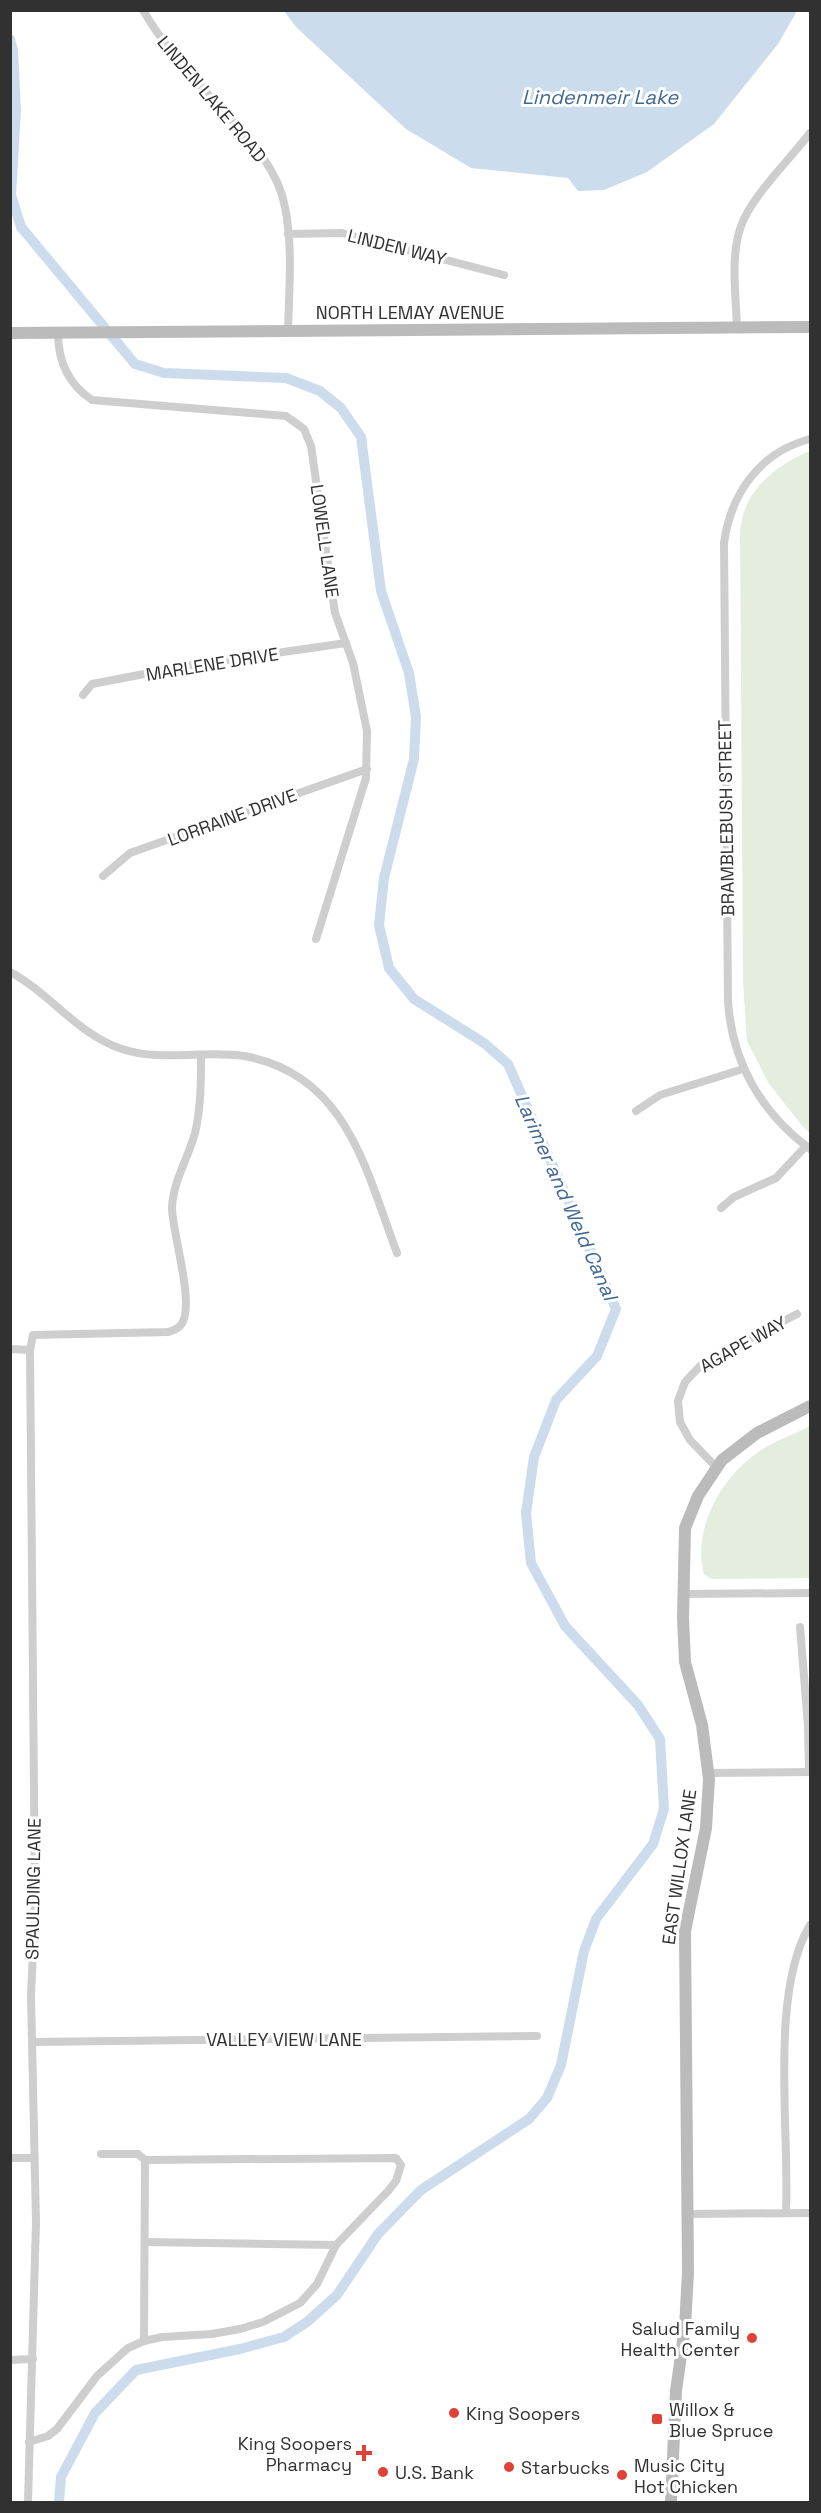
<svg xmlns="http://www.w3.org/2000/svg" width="821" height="2513" viewBox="0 0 821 2513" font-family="'Space Grotesk',sans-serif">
<rect width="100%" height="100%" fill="#fff"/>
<g fill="#e5eddf">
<path d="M810,451V1133L804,1128L769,1084L747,1041L743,981L740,532C741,525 742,516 745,509C755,482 784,461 810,451Z"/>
<path d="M810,1426V1578L712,1579L704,1575C691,1526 725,1470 768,1446C782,1438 797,1433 810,1426Z"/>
</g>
<path fill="#ccdcec" d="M284,11H797L778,44L714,124L647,172L604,190L578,191L568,178L471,168L406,129L296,27Z"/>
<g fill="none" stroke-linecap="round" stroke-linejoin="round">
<path stroke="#ccdcec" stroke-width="10" d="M10,39L13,50L16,110L11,195L21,227L135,364L164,373L286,378L320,391L341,408L361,437L381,591L409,673L416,717L414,759L384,878L379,925L389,968L414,999L484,1043L508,1064L616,1309L597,1356L556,1400L534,1457L526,1513L531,1563L565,1626L638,1705L660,1739L664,1809L653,1844L596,1919L584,1951L561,2065L547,2098L529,2119L421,2190L378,2234L337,2295L307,2322L284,2337L240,2349L136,2370L95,2413L61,2477L59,2502"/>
<g stroke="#cecece" stroke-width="8">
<path d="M143,10C163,45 191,75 217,104C245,135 277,165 285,207C293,246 289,291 288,331"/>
<path d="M288,234L342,233L504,275"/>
<path d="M737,328C736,295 730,257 741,226C751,197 791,158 810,133"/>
<path d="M58,333C58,362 68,384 92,400L286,416L304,429L311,446L335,613L353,663L367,731L366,778L316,939"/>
<path d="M810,439C760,452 731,493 724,543L728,1001C732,1062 761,1113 810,1149"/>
<path d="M83,695L92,684L186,666L346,643"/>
<path d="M103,876L130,853L367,769"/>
<path d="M10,972C50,993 78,1035 122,1049C161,1062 204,1050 244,1056C347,1074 366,1171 397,1253"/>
<path d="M636,1111L660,1095L743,1069"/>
<path d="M721,1208L734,1197L776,1178L806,1146"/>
<path d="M10,1349L30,1350"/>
<path d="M716,1467L690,1440L680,1422L678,1401L685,1382L702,1364L797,1314"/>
<path d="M683,1594L810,1593"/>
<path d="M800,1627L808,1726L809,1772"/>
<path d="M709,1773L810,1772"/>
<path d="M32,2042L537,2036"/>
<path d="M101,2154H138L145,2160"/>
<path d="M10,2158H34"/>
<path d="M786,2213C790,2133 769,1993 810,1925"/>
<path d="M687,2214L810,2213"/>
<path d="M145,2242L336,2245"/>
<path d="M144,2341L145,2160"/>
<path d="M10,2360L33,2359"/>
<path d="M29,2442L48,2436L57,2429L97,2376L128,2348L144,2341L162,2337L212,2334L240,2329L263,2322L300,2303L317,2284L336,2245L388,2191L396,2181L401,2165L396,2158L145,2160"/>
<path d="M28,2502L36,2222L31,1996L35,1904L30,1350L33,1335L168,1332C172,1331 177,1329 180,1326C197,1309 172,1233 172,1208C173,1181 188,1159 195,1133C201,1108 201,1081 201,1055"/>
</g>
<g stroke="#bbb" stroke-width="12">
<path d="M10,333L810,327"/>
<path d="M671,2502L676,2391L685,2327L688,2272L685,1931L706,1828L709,1779L702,1725L685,1662L683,1618L685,1528L698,1496L722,1460L757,1433L810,1406"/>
</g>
</g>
<g fill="#e24139" stroke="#fff" stroke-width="2">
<circle cx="752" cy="2338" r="6"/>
<circle cx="454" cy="2413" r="6"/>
<rect x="651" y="2413" width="12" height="12" rx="3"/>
<path d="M361 2444h6v6h6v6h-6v6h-6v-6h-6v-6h6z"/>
<circle cx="509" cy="2467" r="6"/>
<circle cx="383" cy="2472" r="6"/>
<circle cx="622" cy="2475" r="6"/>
</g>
<g text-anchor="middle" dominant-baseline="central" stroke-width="6" stroke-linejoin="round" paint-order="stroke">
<g font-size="18" fill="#313131" stroke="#fff">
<text transform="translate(212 99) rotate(50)">LINDEN LAKE ROAD</text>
<text transform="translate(397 247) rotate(14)">LINDEN WAY</text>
<text x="410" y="312">NORTH LEMAY AVENUE</text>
<text transform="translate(325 541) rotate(82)">LOWELL LANE</text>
<text transform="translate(212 664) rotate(-9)">MARLENE DRIVE</text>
<text transform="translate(232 817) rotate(-20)">LORRAINE DRIVE</text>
<text transform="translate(726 818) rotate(-91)">BRAMBLEBUSH STREET</text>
<text transform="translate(743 1344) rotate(-29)">AGAPE WAY</text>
<text transform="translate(679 1867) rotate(-82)">EAST WILLOX LANE</text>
<text transform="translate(33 1889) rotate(-89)">SPAULDING LANE</text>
<text x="284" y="2039">VALLEY VIEW LANE</text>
</g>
<g font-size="18" fill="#313131" stroke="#fff" text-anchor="start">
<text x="740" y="2328" text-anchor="end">Salud Family<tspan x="740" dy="21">Health Center</tspan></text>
<text x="669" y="2409">Willox &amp;<tspan x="669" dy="21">Blue Spruce</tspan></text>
<text x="466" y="2413">King Soopers</text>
<text x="352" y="2443" text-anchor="end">King Soopers<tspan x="352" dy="21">Pharmacy</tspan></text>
<text x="634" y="2465">Music City<tspan x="634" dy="21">Hot Chicken</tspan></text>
<text x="521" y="2467">Starbucks</text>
<text x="395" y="2472">U.S. Bank</text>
</g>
<g font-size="20" font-style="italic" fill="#406892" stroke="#fff">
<text x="600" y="97">Lindenmeir Lake</text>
<text transform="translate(566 1197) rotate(66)">Larimer and Weld Canal</text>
</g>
</g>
<rect width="821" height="2513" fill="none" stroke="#313131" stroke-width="24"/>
</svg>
